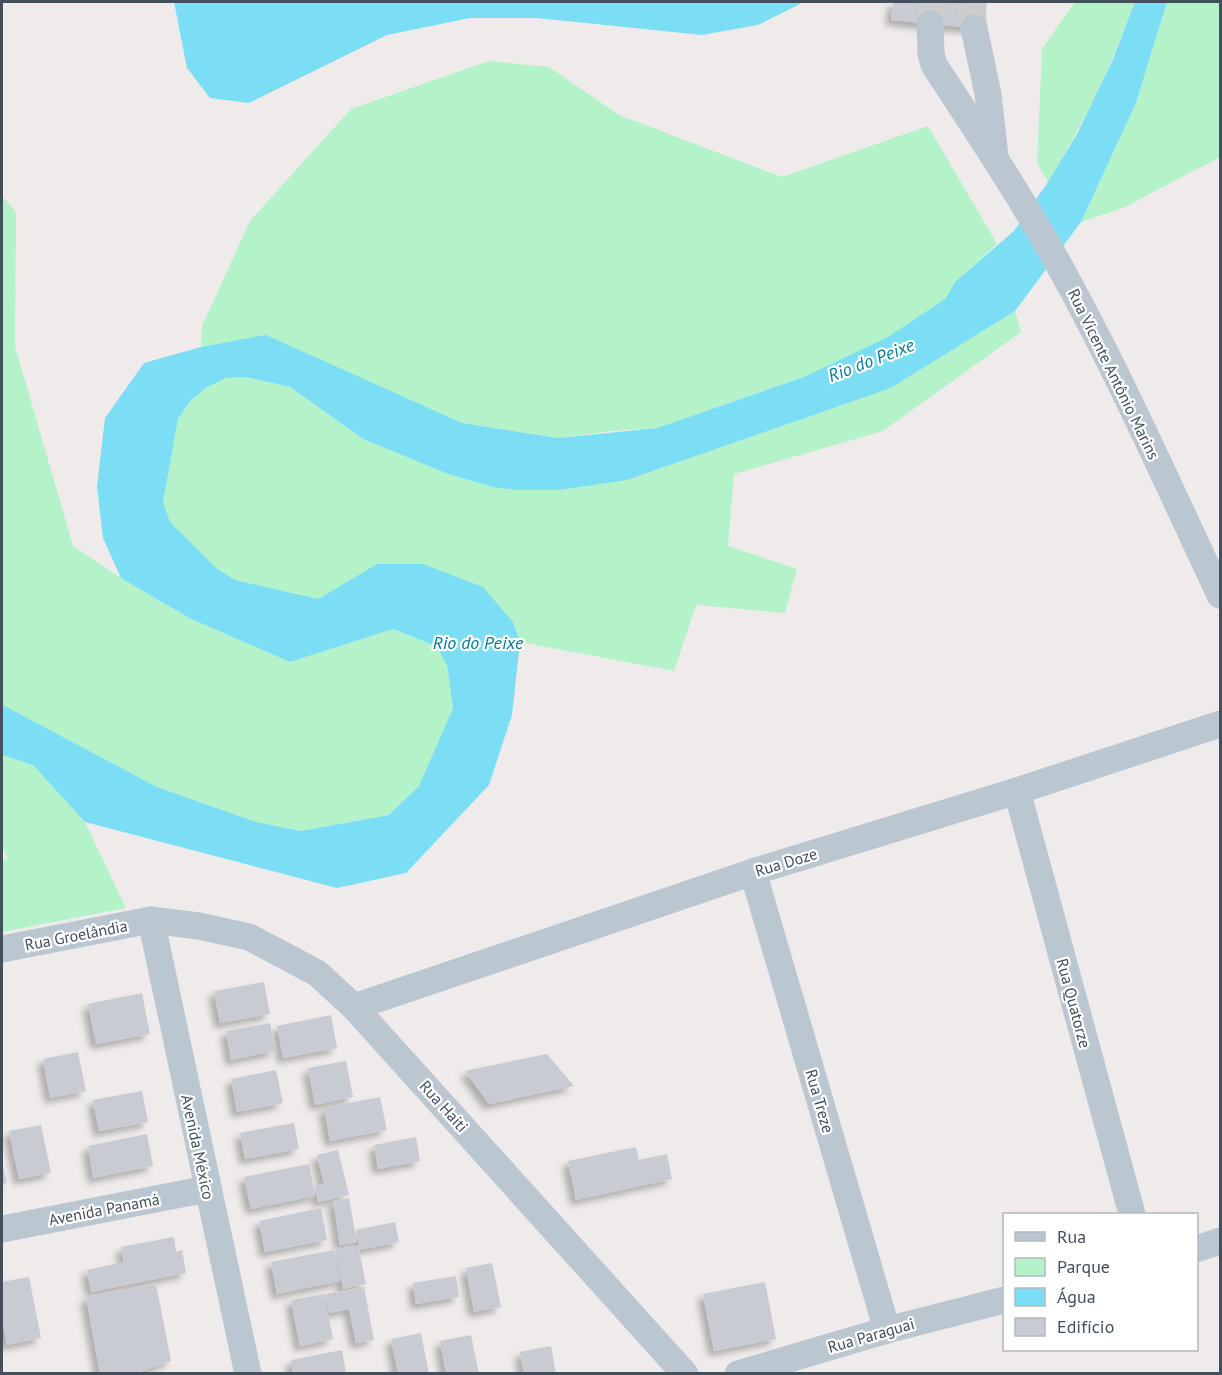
<svg xmlns="http://www.w3.org/2000/svg" width="1222" height="1375" viewBox="0 0 1222 1375" font-family="'PT Sans',sans-serif">
<defs>
<filter id="shadow"><feDropShadow dx="-5.5" dy="5.5" stdDeviation="3" flood-color="#0004"/></filter>
</defs>
<rect width="100%" height="100%" fill="#efebeb"/>
<g fill="#b4f2ca">
<path d="M1075,2H1135C1111,66 1084,123 1048,182L1037,163L1042,49Z"/>
<path d="M1167,2H1220V157L1123,208L1081,222L1136,103Z"/>
<path d="M489,61L549,67L619,115L782,177L928,126L997,244L956,281L945,299L889,337L804,377L657,428L611,431L558,438L462,423L266,336L201,347L202,326L250,221L351,109Z"/>
<path d="M2,196L16,212L15,346L73,546L121,578L189,618L290,662L393,629L436,646L447,665L453,708L419,786L389,815L301,831L256,822L157,787L3,705L2,703Z"/>
<path d="M1015,311L1021,332L883,431L734,474L728,546L797,569L785,613L696,605L674,671L520,642L513,622L377,564L318,599L235,580L216,568L170,522L163,502L178,419L191,400L206,387L226,378L246,377L290,387L363,439L448,474L493,487L516,490H560L627,480L891,388Z"/>
<path d="M2,755L33,765L85,822L126,908L2,932V861L8,858L2,846Z"/>
</g>
<g fill="#7cdef4">
<path d="M174,2H800V4L758,25L702,35L537,18H470L387,35L249,103L210,98L187,68Z"/>
<path d="M1135,2H1167L1136,103L1081,222L1015,311L891,388L627,480L560,490H516L493,487L448,474L363,439L290,387L246,377L226,378L207,387L191,400L178,419L163,502L170,522L216,568L235,580L318,599L377,564H423L483,587L513,622L520,642L512,715L489,785L406,873L337,888L85,822L33,765L2,755V703L3,705L157,787L256,822L301,831L389,815L419,786L453,708L447,665L436,646L393,629L290,662L189,618L121,578L103,538L97,487L105,418L144,363L201,347L266,335L462,423L558,438L657,428L804,377L888,337L945,299L956,281L1014,231L1048,182L1077,134L1113,59Z"/>
</g>
<g fill="#c8cbd1" filter="url(#shadow)">
<path d="M893,2H987L984,29L891,20Z"/>
<path d="M264,982L270,1014L220,1023L214,991Z"/>
<path d="M142,993L150,1034L96,1044L88,1004Z"/>
<path d="M331,1015L337,1048L283,1058L277,1026Z"/>
<path d="M270,1023L275,1051L231,1060L226,1031Z"/>
<path d="M78,1052L86,1091L50,1098L43,1059Z"/>
<path d="M547,1054L574,1086L489,1104L465,1071Z"/>
<path d="M346,1061L353,1097L315,1105L308,1068Z"/>
<path d="M276,1070L283,1103L237,1112L231,1079Z"/>
<path d="M142,1091L148,1122L99,1131L93,1100Z"/>
<path d="M380,1097L387,1130L330,1141L324,1108Z"/>
<path d="M294,1123L299,1149L245,1159L240,1133Z"/>
<path d="M41,1125L51,1173L19,1179L9,1131Z"/>
<path d="M147,1134L153,1166L93,1178L88,1146Z"/>
<path d="M416,1137L420,1161L378,1169L374,1145Z"/>
<path d="M636,1147L639,1160L667,1154L672,1179L576,1200L568,1161Z"/>
<path d="M338,1150L349,1195L318,1202L315,1186L324,1184L317,1155Z"/>
<path d="M2,1163L7,1183L2,1184Z"/>
<path d="M309,1164L315,1196L251,1209L244,1177Z"/>
<path d="M349,1198L357,1242L340,1245L333,1201Z"/>
<path d="M321,1208L327,1240L265,1252L259,1221Z"/>
<path d="M395,1222L399,1242L359,1250L366,1284L343,1289L335,1250L359,1245L356,1230Z"/>
<path d="M174,1237L176,1252L182,1250L186,1273L91,1292L87,1270L124,1262L121,1247Z"/>
<path d="M334,1250L340,1281L277,1294L271,1262Z"/>
<path d="M492,1263L501,1307L474,1312L466,1268Z"/>
<path d="M456,1276L459,1297L416,1304L413,1283Z"/>
<path d="M29,1277L41,1338L7,1345L2,1319V1282Z"/>
<path d="M765,1282L776,1339L714,1351L703,1294Z"/>
<path d="M156,1284L171,1361L133,1374H100L86,1297Z"/>
<path d="M364,1287L374,1340L356,1343L349,1309L329,1313L325,1294Z"/>
<path d="M324,1294L333,1339L300,1346L291,1300Z"/>
<path d="M421,1333L429,1374H398L391,1339Z"/>
<path d="M471,1335L479,1374H446L440,1341Z"/>
<path d="M551,1346L556,1374H524L520,1352Z"/>
<path d="M342,1350L346,1374H293L291,1360Z"/>
</g>
<g fill="none" stroke-linecap="round" stroke-linejoin="round">
<g stroke="#cdccce" stroke-width="27" stroke-dasharray="27 14" stroke-linecap="butt">
<path d="M970,2L974,28"/>
<path d="M930,24L932,2"/>
</g>
<g stroke="#bbc7d0" stroke-width="27">
<path d="M930,24L931,54L934,65C982,138 1031,212 1072,289C1126,389 1172,493 1220,595"/>
<path d="M974,28L988,94L995,156"/>
<path d="M1017,791L1132,1214"/>
<path d="M753,872L887,1330"/>
<path d="M151,920L248,1374"/>
<path d="M2,949L151,920L199,926L249,937L317,973L354,1007L685,1374"/>
<path d="M354,1007L753,872L1017,791L1220,724"/>
<path d="M2,1229L207,1189"/>
<path d="M1196,1249L1220,1241"/>
<path d="M738,1374L887,1330L1004,1300"/>
</g>
</g>
<g text-anchor="middle" dominant-baseline="central" stroke-width="4.5" stroke-linejoin="round" paint-order="stroke">
<g font-size="16" fill="#43505b" stroke="#fff">
<text transform="translate(1114 374) rotate(64)">Rua Vicente Antônio Marins</text>
<text transform="translate(786 862) rotate(-17)">Rua Doze</text>
<text transform="translate(76 935) rotate(-11)">Rua Groelândia</text>
<text transform="translate(1074 1003) rotate(75)">Rua Quatorze</text>
<text transform="translate(820 1101) rotate(74)">Rua Treze</text>
<text transform="translate(444 1106) rotate(48)">Rua Haiti</text>
<text transform="translate(198 1147) rotate(78)">Avenida México</text>
<text transform="translate(104 1209) rotate(-11)">Avenida Panamá</text>
<text transform="translate(871 1335) rotate(-16)">Rua Paraguai</text>
</g>
<g font-size="18" font-style="italic" fill="#037d98" stroke="#fff">
<text transform="translate(871 360) rotate(-21)">Rio do Peixe</text>
<text x="478" y="642">Rio do Peixe</text>
</g>
</g>
<rect width="1222" height="1375" fill="none" stroke="#43505b" stroke-width="6"/>
<rect x="1003" y="1213" width="195" height="138" fill="#ffffff" stroke="#b4b9bd" stroke-width="1.5"/>
<rect x="1015" y="1232" width="30" height="9" fill="#bbc7d0" stroke="#b4b9bd" stroke-width="1.5"/>
<text x="1057" y="1243" font-size="18" fill="#43505b">Rua</text>
<rect x="1015" y="1258" width="30" height="18" fill="#b4f2ca" stroke="#b4b9bd" stroke-width="1.5"/>
<text x="1057" y="1273" font-size="18" fill="#43505b">Parque</text>
<rect x="1015" y="1288" width="30" height="18" fill="#7cdef4" stroke="#b4b9bd" stroke-width="1.5"/>
<text x="1057" y="1303" font-size="18" fill="#43505b">Água</text>
<rect x="1015" y="1318" width="30" height="18" fill="#c8cbd1" stroke="#b4b9bd" stroke-width="1.5"/>
<text x="1057" y="1333" font-size="18" fill="#43505b">Edifício</text>
</svg>
